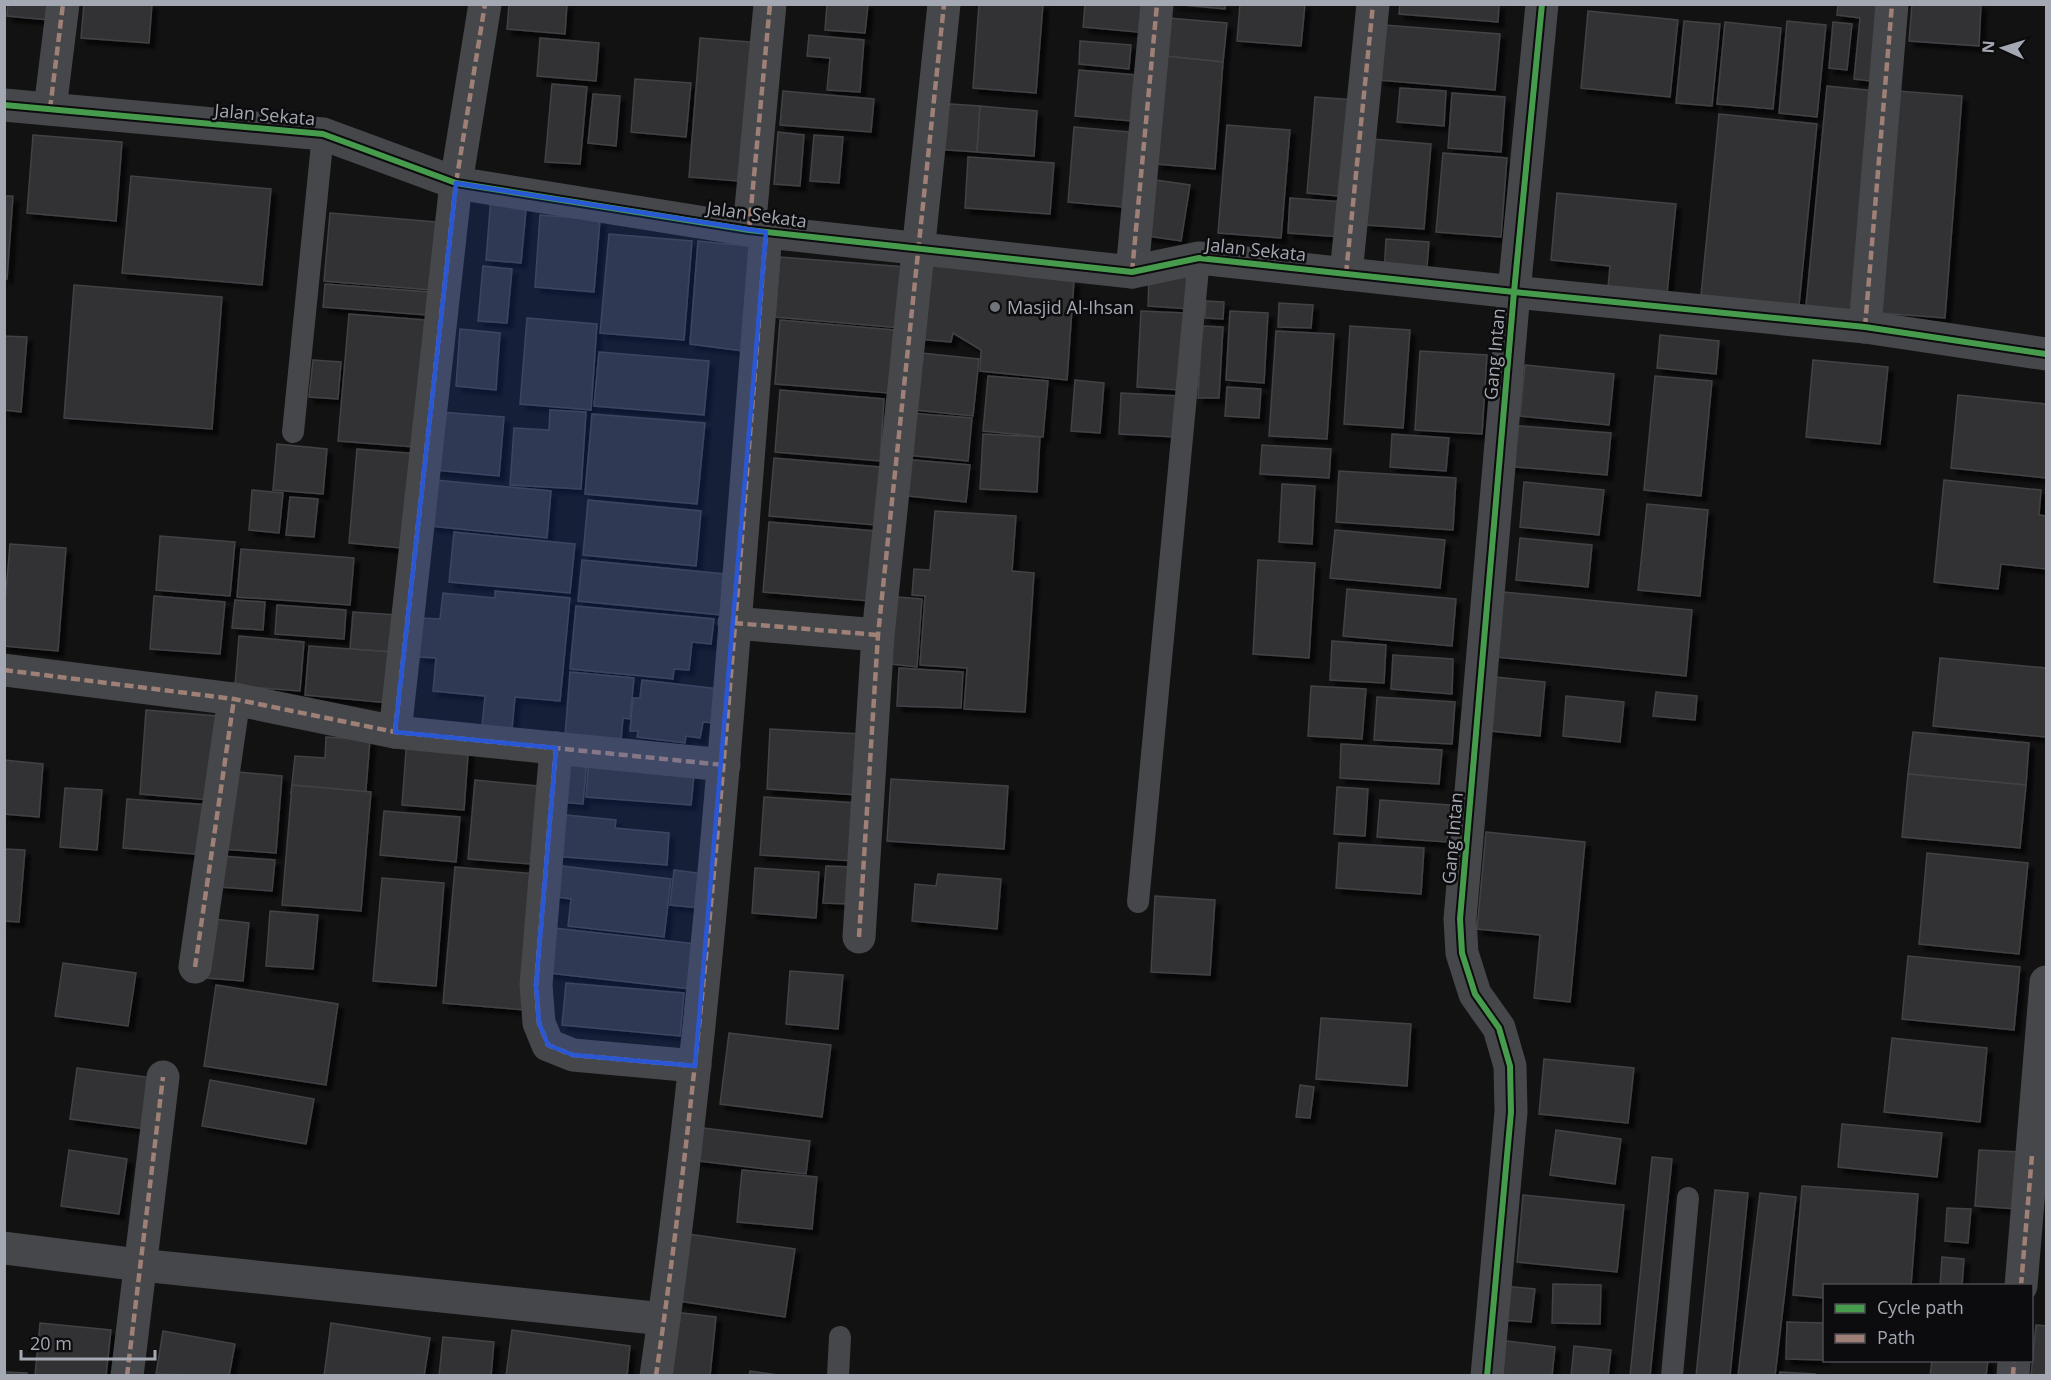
<svg xmlns="http://www.w3.org/2000/svg" width="2051" height="1380" viewBox="0 0 2051 1380" font-family="'Open Sans',sans-serif">
<defs>
<filter id="shadow"><feDropShadow dx="5.5" dy="5.5" stdDeviation="1.5" flood-color="#0009"/></filter>
</defs>
<rect width="100%" height="100%" fill="#121212"/>
<g fill="#323235" stroke="#414245" stroke-width="1.5" filter="url(#shadow)">
<path d="M8,4H50L49,20L7,16Z"/>
<path d="M84,4H152L149,43L81,38Z"/>
<path d="M509,4H567L565,34L507,29Z"/>
<path d="M827,4H868L865,33L825,30Z"/>
<path d="M979,4H1043L1036,93L973,88Z"/>
<path d="M1085,4H1150L1148,33L1083,27Z"/>
<path d="M1171,4H1225V9Z"/>
<path d="M1240,4H1305L1301,46L1237,41Z"/>
<path d="M1400,4H1499L1498,22L1399,14Z"/>
<path d="M1838,4H1886L1879,82L1854,79L1860,18L1837,15Z"/>
<path d="M1912,4H1981L1979,46L1909,41Z"/>
<path d="M1588,11L1678,20L1670,97L1581,88Z"/>
<path d="M1168,18L1227,23L1223,62L1165,56Z"/>
<path d="M1684,21L1720,24L1712,106L1676,103Z"/>
<path d="M1787,21L1826,25L1817,117L1779,113Z"/>
<path d="M1725,22L1781,28L1773,109L1717,104Z"/>
<path d="M1833,22L1852,24L1847,70L1829,68Z"/>
<path d="M1384,25L1500,34L1495,90L1379,80Z"/>
<path d="M809,35L864,40L860,92L827,90L830,58L807,56Z"/>
<path d="M540,38L599,43L596,81L537,76Z"/>
<path d="M700,38L762,43L751,182L689,177Z"/>
<path d="M1080,41L1131,45L1129,69L1079,64Z"/>
<path d="M1165,56L1223,62L1215,169L1156,164Z"/>
<path d="M1079,70L1136,75L1132,121L1075,116Z"/>
<path d="M635,79L691,83L686,137L631,132Z"/>
<path d="M552,84L587,87L580,164L545,162Z"/>
<path d="M1827,86L1877,91L1855,321L1805,316Z"/>
<path d="M1400,88L1446,91L1444,126L1397,122Z"/>
<path d="M783,91L874,99L871,132L780,125Z"/>
<path d="M1897,91L1962,96L1945,318L1880,313Z"/>
<path d="M1452,93L1505,97L1501,152L1448,148Z"/>
<path d="M593,94L620,96L616,146L588,143Z"/>
<path d="M1315,97L1356,100L1348,197L1307,193Z"/>
<path d="M936,103L980,106L977,152L933,149Z"/>
<path d="M980,106L1037,111L1034,156L977,152Z"/>
<path d="M1719,114L1817,124L1799,305L1701,295Z"/>
<path d="M1227,125L1290,130L1281,238L1218,233Z"/>
<path d="M1074,127L1129,132L1123,207L1068,202Z"/>
<path d="M778,132L804,135L800,186L774,184Z"/>
<path d="M33,135L122,142L116,221L27,213Z"/>
<path d="M814,135L843,137L839,183L810,181Z"/>
<path d="M1373,139L1431,144L1424,229L1366,225Z"/>
<path d="M1443,153L1507,158L1501,237L1436,232Z"/>
<path d="M968,157L1054,163L1050,214L965,208Z"/>
<path d="M131,176L271,189L262,285L122,273Z"/>
<path d="M1149,179L1190,185L1181,241L1141,235Z"/>
<path d="M1557,193L1676,204L1667,294L1608,288L1610,266L1551,260Z"/>
<path d="M4,196H13L7,279L4,278Z"/>
<path d="M491,196L527,199L521,263L486,260Z"/>
<path d="M1290,198L1344,202L1341,237L1288,233Z"/>
<path d="M330,213L448,223L443,291L324,281Z"/>
<path d="M540,215L600,220L594,292L535,287Z"/>
<path d="M609,234L692,241L684,340L600,333Z"/>
<path d="M1386,239L1429,242L1426,279L1384,275Z"/>
<path d="M698,241L756,247L743,351L690,344Z"/>
<path d="M780,257L906,267L901,328L775,317Z"/>
<path d="M923,262L1074,281L1067,380L980,371L981,350L953,333L951,342L916,339Z"/>
<path d="M483,266L512,269L507,323L478,321Z"/>
<path d="M1149,275L1194,277L1191,309L1148,306Z"/>
<path d="M325,284L443,293L440,316L323,307Z"/>
<path d="M74,285L222,297L212,429L64,418Z"/>
<path d="M1206,301L1224,302L1223,319L1205,318Z"/>
<path d="M1279,303L1313,305L1311,328L1278,327Z"/>
<path d="M1141,311L1184,313L1180,390L1137,387Z"/>
<path d="M1230,311L1268,313L1264,383L1226,380Z"/>
<path d="M349,314L425,320L415,447L338,441Z"/>
<path d="M527,318L597,324L591,410L520,404Z"/>
<path d="M780,320L894,330L889,393L775,384Z"/>
<path d="M1202,326L1223,327L1219,398H1198Z"/>
<path d="M1350,326L1410,330L1403,428L1344,424Z"/>
<path d="M460,329L500,333L496,390L456,386Z"/>
<path d="M1276,331L1334,334L1327,439L1269,436Z"/>
<path d="M1660,335L1719,341L1716,374L1657,368Z"/>
<path d="M4,336L27,337L21,412L4,410Z"/>
<path d="M1420,351L1487,355L1482,434L1415,430Z"/>
<path d="M599,352L709,361L704,415L594,406Z"/>
<path d="M921,353L979,359L973,416L915,410Z"/>
<path d="M313,360L341,362L338,399L309,397Z"/>
<path d="M1813,360L1888,367L1880,444L1806,437Z"/>
<path d="M1525,365L1614,374L1609,425L1520,416Z"/>
<path d="M988,376L1048,381L1043,437L983,431Z"/>
<path d="M1655,376L1712,381L1701,496L1644,490Z"/>
<path d="M1075,380L1104,383L1100,433L1071,431Z"/>
<path d="M1227,387L1261,389L1259,418L1225,416Z"/>
<path d="M780,390L884,399L880,461L775,452Z"/>
<path d="M1121,393L1179,396L1176,437L1119,434Z"/>
<path d="M1958,395L2046,404V478L1951,468Z"/>
<path d="M550,410L586,412L581,489L510,485L514,428L549,430Z"/>
<path d="M440,412L504,417L499,476L435,470Z"/>
<path d="M909,413L972,418L968,461L906,455Z"/>
<path d="M592,414L705,423L697,504L585,494Z"/>
<path d="M1509,425L1611,433L1607,475L1505,466Z"/>
<path d="M983,434L1040,437L1037,492L980,489Z"/>
<path d="M1392,434L1449,438L1446,471L1390,467Z"/>
<path d="M277,444L327,449L323,494L273,490Z"/>
<path d="M1262,445L1331,449L1329,478L1260,474Z"/>
<path d="M357,449L419,454L412,549L349,543Z"/>
<path d="M774,458L880,467L876,525L769,516Z"/>
<path d="M902,459L970,465L966,502L899,495Z"/>
<path d="M1339,471L1456,478L1453,530L1336,522Z"/>
<path d="M435,480L551,491L547,538L430,526Z"/>
<path d="M1944,480L2041,490L2039,515L2046,516V569L2001,564L1998,589L1934,582Z"/>
<path d="M1524,482L1604,490L1599,535L1520,527Z"/>
<path d="M1282,484L1315,486L1312,544L1279,542Z"/>
<path d="M252,490L283,493L279,533L249,530Z"/>
<path d="M290,497L318,499L314,537L286,535Z"/>
<path d="M588,500L701,511L696,566L583,555Z"/>
<path d="M1647,504L1708,510L1700,596L1638,590Z"/>
<path d="M935,511L1016,516L1012,571L1034,573L1025,712L964,709L967,668L920,665L925,596L912,595L914,569L930,570Z"/>
<path d="M769,522L876,531L870,601L763,592Z"/>
<path d="M1335,530L1445,540L1440,588L1330,578Z"/>
<path d="M454,532L575,544L570,593L449,582Z"/>
<path d="M160,536L235,542L230,596L156,590Z"/>
<path d="M1520,538L1592,545L1588,587L1516,580Z"/>
<path d="M10,544L66,548L58,651L4,646V614Z"/>
<path d="M241,549L354,558L350,605L237,597Z"/>
<path d="M582,560L725,574L721,615L578,601Z"/>
<path d="M1258,560L1315,563L1309,658L1253,654Z"/>
<path d="M1347,589L1456,599L1452,646L1343,636Z"/>
<path d="M495,591L570,598L560,701L515,697L512,729L482,726L485,696L433,691L436,658L419,657L422,618L440,619L443,593L495,598Z"/>
<path d="M1503,592L1692,610L1686,676L1496,657Z"/>
<path d="M154,596L225,602L220,654L150,649Z"/>
<path d="M897,597L922,599L917,667L891,664Z"/>
<path d="M235,600L265,602L263,630L232,628Z"/>
<path d="M277,605L346,610L344,639L275,634Z"/>
<path d="M576,606L714,619L711,644L692,642L689,670L674,669L673,679L570,669Z"/>
<path d="M353,612L397,615L393,652L350,649Z"/>
<path d="M239,636L304,642L300,691L235,686Z"/>
<path d="M1332,641L1386,645L1384,683L1330,680Z"/>
<path d="M309,646L393,652L389,703L305,695Z"/>
<path d="M1393,655L1453,659L1452,694L1391,689Z"/>
<path d="M1940,658L2046,668V737L1933,726Z"/>
<path d="M899,668L963,672L961,708L897,706Z"/>
<path d="M570,672L634,678L630,719L623,718L621,741L565,736Z"/>
<path d="M1486,676L1545,682L1540,736L1481,730Z"/>
<path d="M642,680L719,689L715,723L703,722L700,738L686,736L685,743L637,737L638,731H630L633,698H640Z"/>
<path d="M1311,686L1366,689L1362,739L1308,736Z"/>
<path d="M1656,692L1697,696L1695,720L1653,716Z"/>
<path d="M1566,696L1624,702L1620,742L1563,736Z"/>
<path d="M1377,697L1455,702L1452,744L1374,740Z"/>
<path d="M146,710L218,716L211,800L140,794Z"/>
<path d="M770,729L862,734L858,795L767,789Z"/>
<path d="M1913,732L2029,743L2026,785L1908,774Z"/>
<path d="M326,737L370,740L365,800L291,793L295,756L325,758Z"/>
<path d="M407,737L469,741L464,810L402,805Z"/>
<path d="M1341,744L1442,750L1439,784L1340,778Z"/>
<path d="M589,756L695,765L691,805L586,797Z"/>
<path d="M564,757L587,759L583,804L560,802Z"/>
<path d="M4,760L43,764L39,817L4,814Z"/>
<path d="M228,771L282,776L276,853L221,849Z"/>
<path d="M1908,774L2026,785L2020,848L1902,837Z"/>
<path d="M891,779L1008,786L1004,849L887,841Z"/>
<path d="M475,780L538,786L531,864L468,859Z"/>
<path d="M292,785L371,792L361,911L282,905Z"/>
<path d="M1337,787L1368,789L1365,836L1334,834Z"/>
<path d="M65,788L102,790L97,850L60,847Z"/>
<path d="M764,797L858,803L854,861L760,855Z"/>
<path d="M127,799L210,805L205,855L123,848Z"/>
<path d="M1380,800L1450,805L1447,842L1377,837Z"/>
<path d="M384,811L460,817L456,862L380,855Z"/>
<path d="M556,814L616,820L615,828L669,833L667,865L553,856Z"/>
<path d="M1486,832L1585,842L1570,1002L1534,998L1540,935L1477,929Z"/>
<path d="M1339,843L1424,848L1421,894L1336,888Z"/>
<path d="M4,849L25,850L19,922L4,921Z"/>
<path d="M1927,853L2028,863L2019,954L1919,944Z"/>
<path d="M222,856L275,860L272,891L219,887Z"/>
<path d="M554,865L671,879L664,937L568,926L571,899L551,896Z"/>
<path d="M826,866L852,867L849,904L823,903Z"/>
<path d="M455,867L536,874L525,1010L443,1003Z"/>
<path d="M755,868L819,872L816,918L752,913Z"/>
<path d="M674,870L704,874L700,908L670,905Z"/>
<path d="M938,874L1001,879L997,929L912,921L915,884L936,886Z"/>
<path d="M382,878L444,883L436,986L373,981Z"/>
<path d="M1155,896L1215,900L1210,975L1151,972Z"/>
<path d="M270,911L318,915L313,969L266,966Z"/>
<path d="M214,919L249,923L243,981L207,978Z"/>
<path d="M545,927L696,944L690,989L540,972Z"/>
<path d="M1908,956L2020,967L2014,1030L1902,1019Z"/>
<path d="M63,963L136,973L128,1026L55,1016Z"/>
<path d="M790,971L843,975L838,1029L786,1024Z"/>
<path d="M566,983L684,993L680,1036L562,1025Z"/>
<path d="M216,985L338,1004L326,1085L204,1066Z"/>
<path d="M1321,1018L1411,1024L1407,1086L1316,1079Z"/>
<path d="M729,1033L831,1045L822,1117L720,1104Z"/>
<path d="M1892,1038L1987,1048L1980,1122L1884,1112Z"/>
<path d="M1544,1059L1634,1068L1628,1123L1539,1114Z"/>
<path d="M77,1068L153,1078L146,1129L70,1119Z"/>
<path d="M210,1080L314,1099L306,1144L202,1126Z"/>
<path d="M1300,1085L1314,1087L1310,1118L1296,1117Z"/>
<path d="M1842,1124L1942,1133L1937,1177L1838,1167Z"/>
<path d="M695,1127L810,1141L806,1174L691,1160Z"/>
<path d="M1556,1130L1621,1139L1615,1184L1550,1175Z"/>
<path d="M69,1150L127,1159L119,1214L61,1206Z"/>
<path d="M1979,1150L2021,1152L2017,1209L1975,1206Z"/>
<path d="M1652,1157L1672,1159L1650,1376H1630Z"/>
<path d="M742,1170L817,1177L812,1229L737,1222Z"/>
<path d="M1802,1186L1918,1194L1911,1286H1824V1298L1793,1295Z"/>
<path d="M1715,1190L1748,1193L1730,1376H1696Z"/>
<path d="M1760,1193L1796,1197L1775,1376H1738Z"/>
<path d="M1523,1195L1624,1205L1617,1272L1517,1262Z"/>
<path d="M1947,1208L1971,1209L1968,1243L1945,1241Z"/>
<path d="M681,1233L795,1249L785,1317L672,1300Z"/>
<path d="M1942,1257L1964,1259L1962,1286H1940Z"/>
<path d="M1553,1284L1601,1285L1600,1324L1552,1323Z"/>
<path d="M1504,1286L1535,1289L1531,1322L1501,1320Z"/>
<path d="M674,1312L716,1317L710,1376H667Z"/>
<path d="M1787,1322L1824,1323V1360L1786,1359Z"/>
<path d="M40,1323L111,1330L106,1376H35Z"/>
<path d="M331,1323L430,1338L424,1376H324Z"/>
<path d="M2036,1325L2046,1326V1376H2031Z"/>
<path d="M512,1330L630,1346L627,1376H506Z"/>
<path d="M163,1331L235,1344L229,1376L156,1374Z"/>
<path d="M443,1337L494,1342L491,1376H439Z"/>
<path d="M1499,1340L1555,1347L1552,1376H1495Z"/>
<path d="M1574,1346L1611,1350L1608,1376H1571Z"/>
<path d="M1932,1360H1988L1986,1376H1930Z"/>
<path d="M750,1371L785,1376H749Z"/>
<path d="M4,1372L27,1373V1376H4Z"/>
<path d="M1780,1372L1815,1374V1376H1779Z"/>
</g>
<g fill="none" stroke-linecap="round" stroke-linejoin="round">
<g stroke="#46474b" stroke-width="22">
<path d="M293,432L323,134"/>
<path d="M1138,902L1199,258"/>
<path d="M838,1376L840,1337"/>
<path d="M1672,1376L1688,1198"/>
</g>
<g stroke="#46474b" stroke-width="33">
<path d="M4,105L323,134L456,183L749,230L1132,272L1199,258L1514,292L1865,327L2046,354"/>
<path d="M50,109L63,4"/>
<path d="M749,230L770,4"/>
<path d="M1132,272L1157,4"/>
<path d="M1346,274L1373,4"/>
<path d="M1865,327L1892,4"/>
<path d="M734,623L878,635"/>
<path d="M4,670L234,699L395,732L724,765"/>
<path d="M395,732L456,183L485,4"/>
<path d="M556,748L536,985L539,1023L548,1045L573,1055L695,1066"/>
<path d="M859,937L878,635L944,4"/>
<path d="M195,967L234,699"/>
<path d="M4,1248L140,1265L664,1319"/>
<path d="M2021,1286L2046,982"/>
<path d="M127,1376L163,1077"/>
<path d="M656,1376C711,996 735,614 766,232"/>
<path d="M1487,1376L1511,1112L1510,1066L1499,1028L1475,994L1462,953L1460,919L1514,292L1542,4"/>
<path d="M2013,1376L2014,1360"/>
</g>
<g stroke="#9e8076" stroke-width="4.5" stroke-dasharray="9 4.5" stroke-linecap="butt">
<path d="M50,109L63,4"/>
<path d="M749,230L770,4"/>
<path d="M1132,272L1157,4"/>
<path d="M1346,274L1373,4"/>
<path d="M1865,327L1892,4"/>
<path d="M734,623L878,635"/>
<path d="M4,670L234,699L395,732L724,765"/>
<path d="M395,732L456,183L485,4"/>
<path d="M556,748L536,985L539,1023L548,1045L573,1055L695,1066"/>
<path d="M859,937L878,635L944,4"/>
<path d="M195,967L234,699"/>
<path d="M2021,1286L2032,1155"/>
<path d="M127,1376L163,1077"/>
<path d="M656,1376C711,996 735,614 766,232"/>
<path d="M2013,1376L2014,1360"/>
</g>
<defs>
<g id="cycleway">
<path d="M4,105L323,134L456,183L749,230L1132,272L1199,258L1514,292L1865,327L2046,354"/>
<path d="M1487,1376L1511,1112L1510,1066L1499,1028L1475,994L1462,953L1460,919L1514,292L1542,4"/>
</g>
</defs>
<use href="#cycleway" stroke="#0c0c0e" stroke-width="10"/>
<use href="#cycleway" stroke="#469c4c" stroke-width="6"/>
</g>
<path fill="#2a57d4" fill-opacity="0.2" stroke="#2a57d4" stroke-width="4.5" stroke-linejoin="round" d="M456,183L766,232L695,1066L573,1055L548,1045L539,1023L536,985L556,748L395,732Z"/>
<circle fill="#71747a" stroke="#0c0c0e" stroke-width="2" cx="995" cy="307" r="6"/>
<g text-anchor="middle" dominant-baseline="central" stroke-width="5" stroke-linejoin="round" paint-order="stroke">
<g font-size="18" fill="#a4a8b2" stroke="#0c0c0e">
<text transform="translate(265 114) rotate(5)">Jalan Sekata</text>
<text transform="translate(757 214) rotate(8)">Jalan Sekata</text>
<text transform="translate(1256 249) rotate(6)">Jalan Sekata</text>
<text transform="translate(1494 354) rotate(-85)">Gang Intan</text>
<text transform="translate(1452 838) rotate(-85)">Gang Intan</text>
</g>
<g font-size="18" fill="#a4a8b2" stroke="#0c0c0e" text-anchor="start">
<text x="1007" y="307">Masjid Al-Ihsan</text>
</g>
</g>
<rect width="2051" height="1380" fill="none" stroke="#a4a8b2" stroke-width="12"/>
<rect x="1823" y="1284" width="210" height="78" fill="#0c0c0e" stroke="#494a50" stroke-width="1.5"/>
<rect x="1835" y="1304" width="30" height="9" fill="#469c4c" stroke="#494a50" stroke-width="1.5"/>
<text x="1877" y="1314" font-size="18" fill="#a4a8b2">Cycle path</text>
<rect x="1835" y="1334" width="30" height="9" fill="#9e8076" stroke="#494a50" stroke-width="1.5"/>
<text x="1877" y="1344" font-size="18" fill="#a4a8b2">Path</text>
<g transform="translate(2003 48) rotate(274)" stroke="#0c0c0e" stroke-width="4.5" paint-order="stroke">
<path d="M0-4.5L10 22L0 15L-10 22Z" fill="#a4a8b2"/>
<text y="-9" font-size="16" font-weight="bold" text-anchor="middle" fill="#a4a8b2">N</text>
</g>
<path d="M21 1350v9h134v-9" fill="none" stroke="#a4a8b2" stroke-width="3"/>
<text x="30" y="1350" font-size="18" fill="#a4a8b2" stroke="#0c0c0e" stroke-width="4.5" paint-order="stroke">20 m</text>
</svg>
